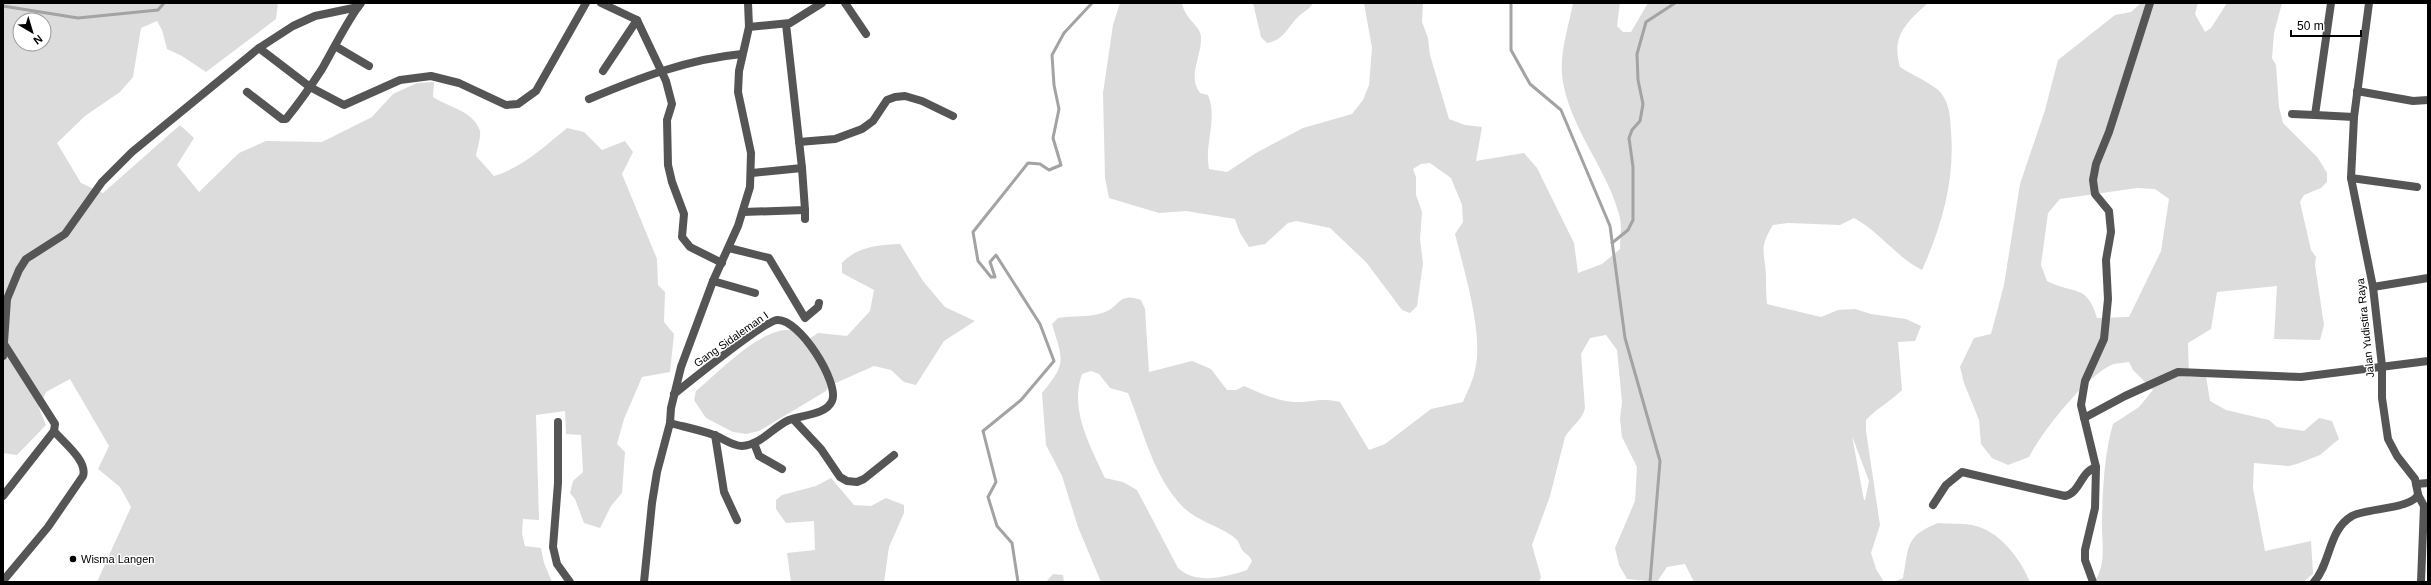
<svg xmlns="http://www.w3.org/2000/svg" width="2431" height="585" viewBox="0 0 2431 585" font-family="Helvetica,sans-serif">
<rect width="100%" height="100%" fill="#fff"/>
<g fill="#dcdcdc" fill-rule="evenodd">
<path d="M3,3H278L276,19L206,72L182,56L167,49L162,30L157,21L141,28L133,77L120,92L85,116L57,143L81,183L103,193L180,125L194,138L177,165L199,192L239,153L266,141L322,142L372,117L393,94L417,83L434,82L433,97C448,107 474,111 480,131C481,138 477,149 476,156L494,176C523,167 544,147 567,128L584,132L602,150L625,141L633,152L622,174L657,259L658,285L665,292L664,322L674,334L670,372L642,377L624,419L617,444L625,452L622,493L611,506L600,528L584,523L575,499L570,493L573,481L583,472L581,435L566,434L565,411L536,415L539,520L523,519L522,534L525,546L541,548L544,563L552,582H97L131,507L120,487L98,469L109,446L70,379L46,392L39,408L46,425L17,455L3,453ZM20,20H44V44H20Z"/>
<path d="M1120,3H1182C1185,20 1201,26 1201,37C1202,56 1187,76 1200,93L1208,95C1218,119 1204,144 1209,169L1227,172L1256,153L1303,128L1352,114L1363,100L1369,85L1372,48L1364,3H1423L1422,22L1428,38L1430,55L1449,119L1465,125L1482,127L1476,161L1524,153L1537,168L1574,243L1578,273L1602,264L1620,249C1620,239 1622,227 1620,218C1609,172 1574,134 1564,87C1557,59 1568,30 1573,3H1620L1617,26L1623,32H1631L1648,3H1928C1906,23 1891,36 1900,67C1910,74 1934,84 1941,93C1950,105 1950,117 1951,131C1955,180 1942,226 1922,270C1896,257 1880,232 1854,218L1840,225L1788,223L1773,225C1758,249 1765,251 1766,276C1766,285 1766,295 1767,304L1821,317L1838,310L1855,309L1871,314L1906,319L1921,326L1915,341L1898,342L1902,390C1891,401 1877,408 1866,420V431L1880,525L1871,553L1876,569L1884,582H1694L1685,564L1667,567L1657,582L1627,579L1619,565L1615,548L1635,501L1637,467L1622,437L1620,419L1622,402L1617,350L1606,335L1590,338L1581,354L1585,408C1582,421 1571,426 1565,437L1550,496L1532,545L1541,577L1539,582H1101L1078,527L1062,476L1046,445L1042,393C1067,363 1063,361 1052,324L1058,318C1073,315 1087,318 1102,313C1120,308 1118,291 1141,300L1145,309L1149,372L1192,361L1211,369L1227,390H1236L1244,386C1260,393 1276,401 1294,402C1312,403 1319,397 1340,402L1369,450L1385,444L1431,409L1463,402C1467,392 1473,381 1475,370C1484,335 1464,270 1455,234L1463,222L1462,205L1451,178L1430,163L1421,164L1413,169L1416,177V195L1422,212L1420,239L1423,263L1417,306L1410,313L1402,310L1366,262L1330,228L1296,221L1288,223L1265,244L1249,247L1240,233L1235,219L1186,211L1159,213L1109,198L1105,178L1103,93L1113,25ZM1091,371L1099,374L1110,388L1128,393C1144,432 1153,477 1184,508C1198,521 1216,525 1231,535C1242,542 1238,546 1244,552C1247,555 1250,556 1252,561L1247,570C1226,577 1196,585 1178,568L1137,490L1123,482L1105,478C1091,447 1069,410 1082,374ZM1852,436L1869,481L1865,500H1864Z"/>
<path d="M1253,3H1313C1310,9 1303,12 1299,16C1287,27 1285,40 1267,43L1261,37Z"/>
<path d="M2141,3H2198L2195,14L2205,32L2211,28L2227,3H2282L2274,33L2272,58L2276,65L2279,107L2283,123L2318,158L2327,173V182L2321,188L2304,195L2300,202L2311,250L2316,257L2315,265L2324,325L2320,340L2274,339L2277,286L2217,292L2211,329L2188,343L2189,377L2206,376L2210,401L2226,410L2269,420L2277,427L2304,431L2319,418L2332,421L2339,439L2320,455L2297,464L2289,466L2254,463L2253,488L2265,551L2311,541L2313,574L2303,582H2097L2096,579C2107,561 2101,540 2102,519C2103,487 2104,455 2113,424L2139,407L2153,390L2133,370L2129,362C2124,363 2118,363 2114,364C2088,373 2041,433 2029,457L2008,465L1992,458L1981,444L1979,420L1964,383L1960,367L1974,338L1991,334L2004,285L2020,184L2045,110L2058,60L2115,15L2131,12ZM2137,188L2155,189L2169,199L2161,251L2129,317L2097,318C2087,283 2074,295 2047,281L2041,265L2048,213L2060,199Z"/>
<path d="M900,244L923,281L945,307L975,321L944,341L916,385L904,382L891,370L874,366L829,386L826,391L759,431L746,434L733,432L706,418L694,400L696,391C718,373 763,325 793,330L803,343L818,333L847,336L870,311L874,290L842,273V263C858,246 878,245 900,244Z"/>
<path d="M831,478L854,505L871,506L886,498L904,505V513L889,547L884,582H791L787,553L815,550L814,521L786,523L776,509V500L782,495L816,486Z"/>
<path d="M1938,523C1949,524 1961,523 1972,525C1999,530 2020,558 2030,582H1894L1903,578C1909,546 1905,536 1938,523Z"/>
<path d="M1053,574L1063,575L1064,582H1046Z"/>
</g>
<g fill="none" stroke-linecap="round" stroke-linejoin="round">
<g stroke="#a3a3a3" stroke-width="3">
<path d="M1511,3V50L1530,84L1561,110L1610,226L1625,338L1660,461L1650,582"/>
<path d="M3,6L78,18L158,10L164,3"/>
<path d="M1612,243L1628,230L1633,220V167L1629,138L1632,130L1640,121L1643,104L1638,80L1637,54L1646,22L1675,3"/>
<path d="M1018,582L1012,543L997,526L988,497L996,482L983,431L1021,400L1054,361L1040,324L996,255L990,262L995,277H991L978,261L973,232L1028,163L1040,164L1049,170L1061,165L1053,138L1059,109L1054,85L1052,55L1064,33L1092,3"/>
</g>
<g stroke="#555" stroke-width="8">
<path d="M601,3L637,20L666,81L672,104L667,120L668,165L672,182L684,214L682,237L690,247L722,263"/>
<path d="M748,3L749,27"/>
<path d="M845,3L866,34"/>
<path d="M2331,3L2315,115L2354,117"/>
<path d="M335,46L369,66"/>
<path d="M259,48L310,87L344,105L400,80L431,76L459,83L506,105L518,104L536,91L586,3"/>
<path d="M603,71L637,20"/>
<path d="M2357,91L2413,101L2428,100"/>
<path d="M247,92L282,119H286C299,103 311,86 322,69C334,48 344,27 358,7"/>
<path d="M589,99C639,78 688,59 742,54"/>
<path d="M2292,114L2315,115"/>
<path d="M799,142L835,139L862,129L873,121L887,100L895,97L905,96L922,101L953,116"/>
<path d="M752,173L802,168L786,24"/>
<path d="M2351,178L2417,187"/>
<path d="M805,210V219"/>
<path d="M743,212L805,210L802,168"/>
<path d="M729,248L769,258L805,318L818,307L819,303"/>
<path d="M713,281L755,293"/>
<path d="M2373,287L2428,278"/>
<path d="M2084,418L2125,396L2178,372L2301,377L2428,361"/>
<path d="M793,419L821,449L840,477L847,481L857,482L864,479L894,455"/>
<path d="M558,422V483L553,547L557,564L570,582"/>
<path d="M670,423C685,427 700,430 714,435C723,438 732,446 742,446C761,445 773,427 789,420C802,415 826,415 832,401C840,383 799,318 777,320C764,321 688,383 674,394"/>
<path d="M715,435L724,492L737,520"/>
<path d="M754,443L759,456L782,469"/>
<path d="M2416,484L2428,483"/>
<path d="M2418,495L2424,506L2421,582"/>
<path d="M3,496L54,431L55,424L4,344"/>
<path d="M1933,505L1946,485L1962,472L2065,496C2081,492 2080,472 2096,467"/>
<path d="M3,581L48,527L83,476C88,461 63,442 54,431"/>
<path d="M644,582L652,503L657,472L670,423L671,408L681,367L713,281L738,226L750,187L751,153L738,92L739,71L749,27L790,23L822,3"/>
<path d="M2093,582L2085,560V550L2095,508L2096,467L2081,405L2085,381L2104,339L2108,299L2106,260L2111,232L2109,211L2095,194L2093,180L2096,164L2109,132L2150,3"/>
</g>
<g stroke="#555" stroke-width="8">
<path d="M3,356L7,299L19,270L26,259L65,234L102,182L132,152L259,48L293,26L315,16L358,7L361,3"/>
<path d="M2314,582C2331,563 2328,530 2352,516C2366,508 2414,509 2418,494L2415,479L2397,456L2388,439L2382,398V366L2373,287L2351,178L2354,117L2369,3"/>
</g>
</g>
<circle fill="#000" stroke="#fff" stroke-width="1.5" cx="73" cy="559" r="4"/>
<g text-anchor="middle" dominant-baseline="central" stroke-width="3" stroke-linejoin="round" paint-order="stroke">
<g font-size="11" fill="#000" stroke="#fff">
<text transform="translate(2365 328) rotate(-96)">Jalan Yudistira Raya</text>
<text transform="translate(731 339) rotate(-35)">Gang Sidaleman I</text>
</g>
<g font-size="11" fill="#000" stroke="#fff" text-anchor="start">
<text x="81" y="559">Wisma Langen</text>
</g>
</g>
<rect width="2431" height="585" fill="none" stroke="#000000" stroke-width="8"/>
<g transform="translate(32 32) rotate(142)"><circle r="19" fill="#ffffff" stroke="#999999"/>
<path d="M0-3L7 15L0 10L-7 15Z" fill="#000000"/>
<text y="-6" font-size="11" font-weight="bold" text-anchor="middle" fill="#000000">N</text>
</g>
<path d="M2291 30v6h70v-6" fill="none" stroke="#000000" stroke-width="2"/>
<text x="2297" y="30" font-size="12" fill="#000000" stroke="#ffffff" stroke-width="3" paint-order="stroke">50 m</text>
</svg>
